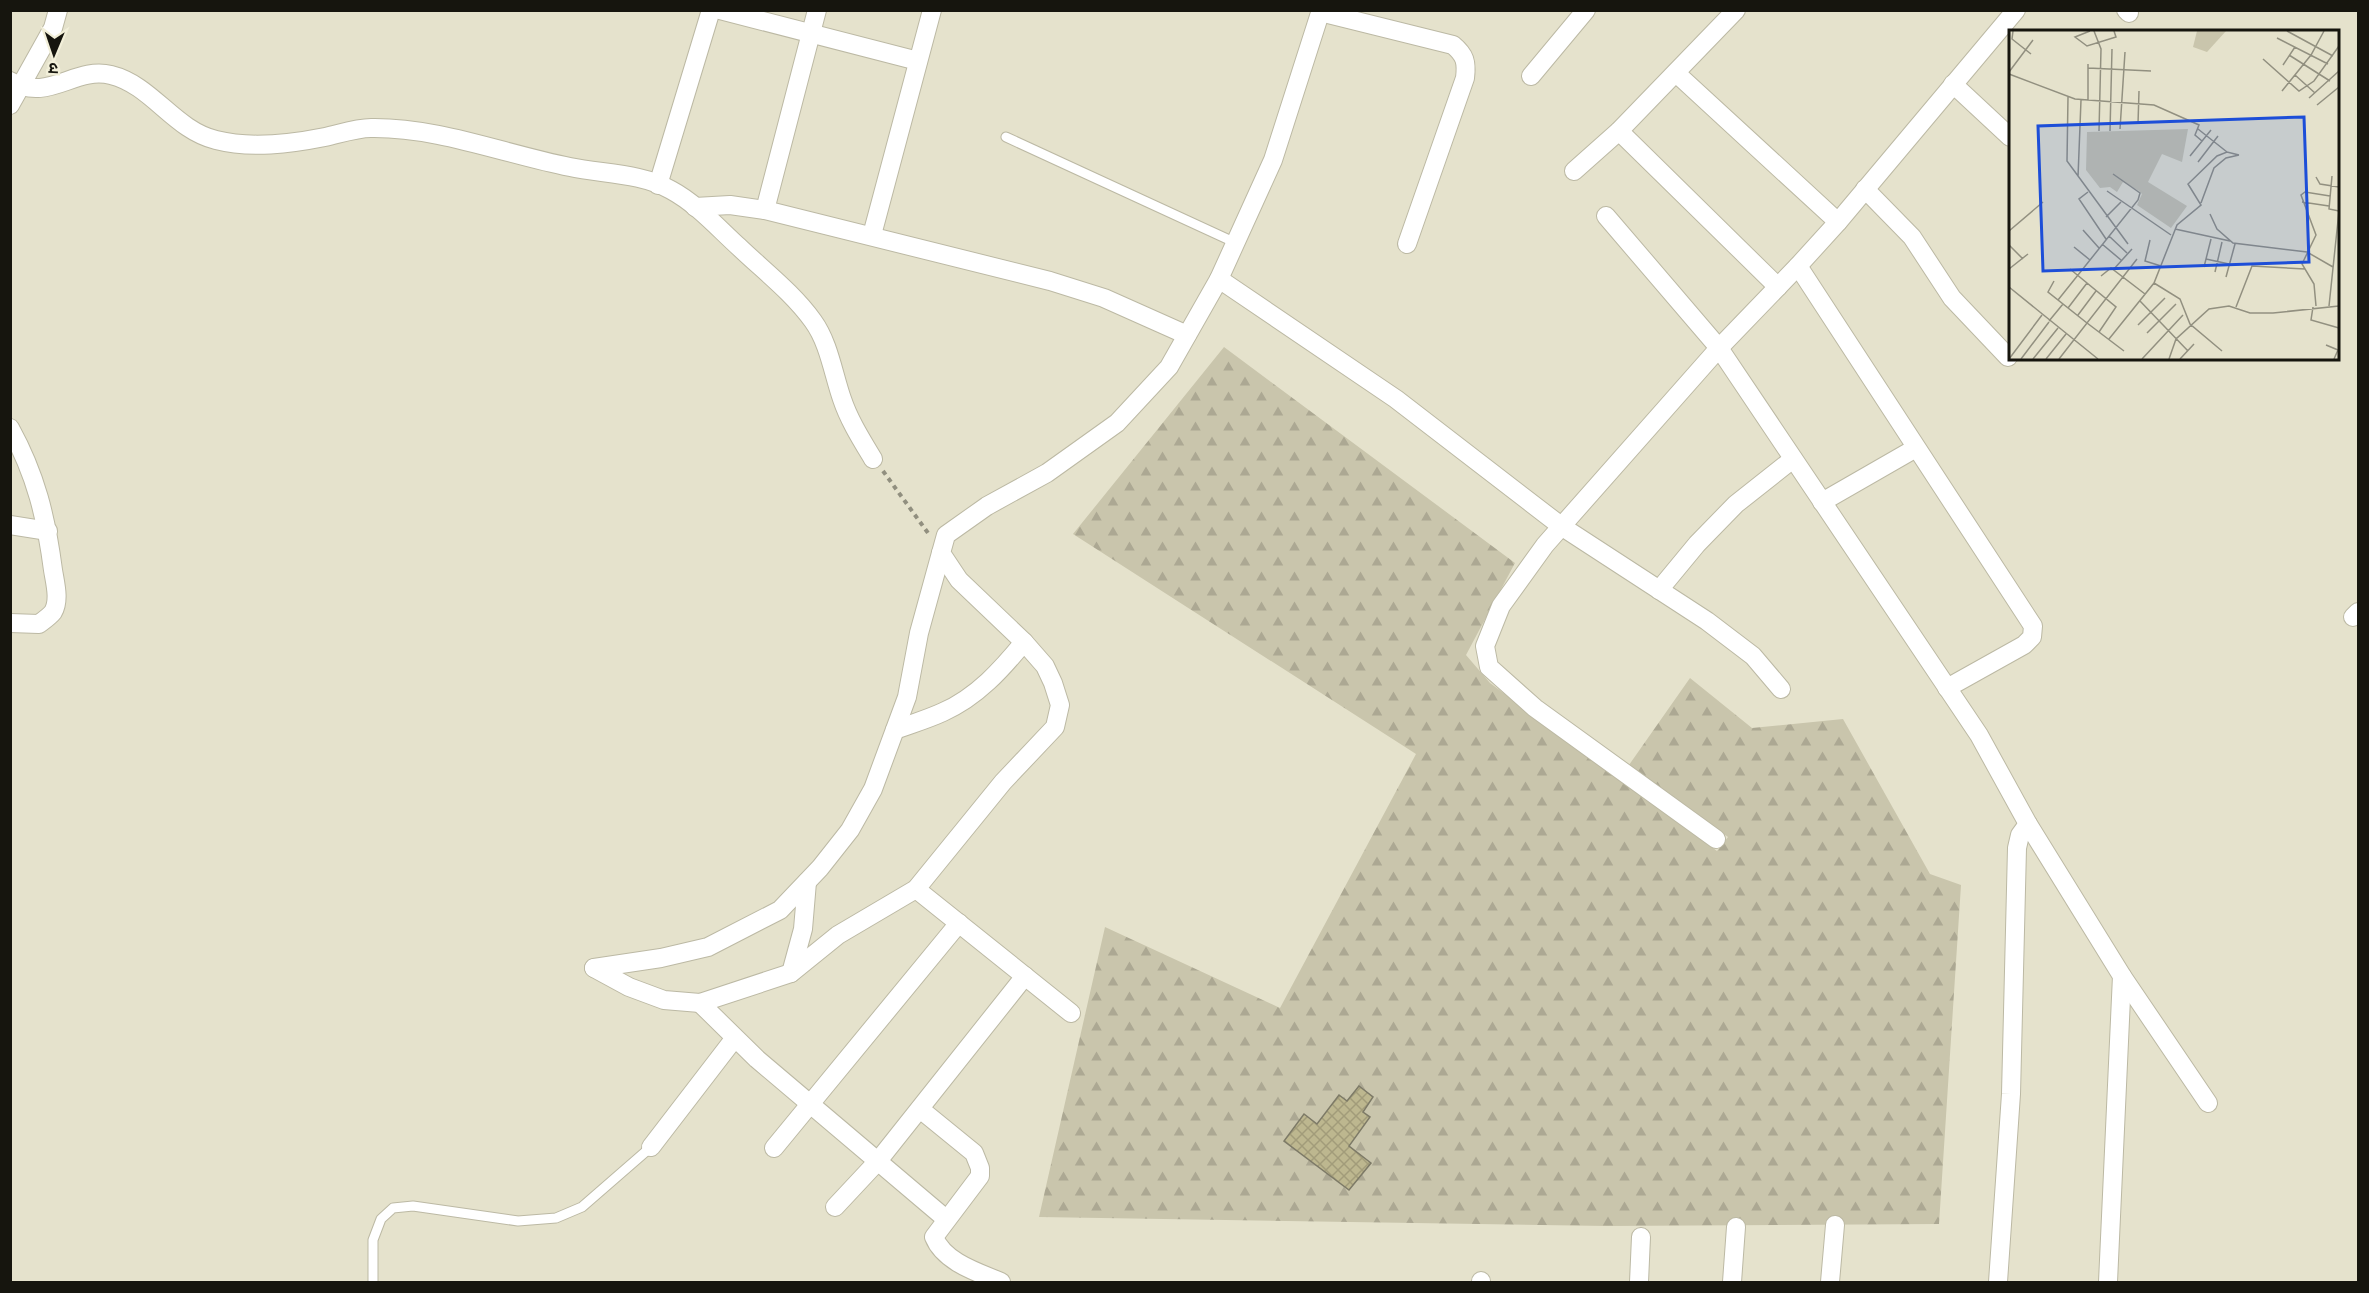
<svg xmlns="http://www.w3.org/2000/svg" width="2369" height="1293" viewBox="0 0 2369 1293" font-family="Quicksand,'Noto Sans Devanagari',sans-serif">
<defs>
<pattern id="forest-firs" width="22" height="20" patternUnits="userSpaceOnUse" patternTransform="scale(1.5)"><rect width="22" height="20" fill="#c9c5ac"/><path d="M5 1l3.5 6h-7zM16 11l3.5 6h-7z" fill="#aca893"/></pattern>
<pattern id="building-cross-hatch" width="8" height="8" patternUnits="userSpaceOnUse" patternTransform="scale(1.5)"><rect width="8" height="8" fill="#bdb78f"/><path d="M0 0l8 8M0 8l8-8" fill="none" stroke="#a29c7a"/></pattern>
</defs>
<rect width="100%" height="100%" fill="#e5e2cc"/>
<path fill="url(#forest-firs)" d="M1224,347L1515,563L1466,655L1490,683L1717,851L1728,837L1629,765L1690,678L1752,728L1843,719L1930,874L1961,885L1939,1224L1607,1226L1039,1217L1105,927L1280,1008L1416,754L1073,534Z"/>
<path fill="url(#building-cross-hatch)" stroke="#7d7a67" stroke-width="1.5" d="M1359,1086L1373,1097L1363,1112L1370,1117L1349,1146L1371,1163L1349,1190L1284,1141L1304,1114L1317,1124L1339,1095L1347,1101Z"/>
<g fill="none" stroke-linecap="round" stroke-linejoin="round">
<defs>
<g id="service">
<path d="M1006,137L1236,243"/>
<path d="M373,1282V1240L381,1219L393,1208L413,1206L518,1221L556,1218L582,1207L651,1147"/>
</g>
<g id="minor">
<path d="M720,10L918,61"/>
<path d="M2126,10L2129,13"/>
<path d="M1320,12L1453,45C1465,55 1467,62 1465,78L1407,244"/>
<path d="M1676,73L1838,222"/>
<path d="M1531,76L1586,10"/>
<path d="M10,81C49,103 74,66 111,75C152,85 174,130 216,140C251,149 290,144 325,137C339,134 356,128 371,128C438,127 504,154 570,167C603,174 641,173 671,190C697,204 718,228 739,247C764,271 793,293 813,321C829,343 833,373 842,399C849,420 861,439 873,459"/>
<path d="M1953,84L2010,137"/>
<path d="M10,105L53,28L58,10"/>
<path d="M1619,131L1778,287"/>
<path d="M1574,171L1619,131L1736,10"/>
<path d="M658,185L711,10"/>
<path d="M1865,189L1912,237L1952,298L2008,357"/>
<path d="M695,207L730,205L765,210L1050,281L1104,298L1187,335"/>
<path d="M765,210L817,10"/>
<path d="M1606,216L1719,348L1979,735L2028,824L2122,976L2108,1282"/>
<path d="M872,235L932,10"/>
<path d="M1798,266L2033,626L2032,637L2024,645L1947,688"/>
<path d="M1219,279L1396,399L1561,526L1707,621L1753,656L1781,689"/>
<path d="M10,428C36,475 46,517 53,570C55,583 60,600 53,612C50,616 43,621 39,624L10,623"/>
<path d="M1822,502L1916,448"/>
<path d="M10,525L48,531"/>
<path d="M1659,590L1697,544L1736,504L1793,459"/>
<path d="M2353,617L2358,612"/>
<path d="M895,730C911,724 928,719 943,712C977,697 1002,669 1024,642"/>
<path d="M1716,839L1535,708L1489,667L1485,646L1501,606L1545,545L1719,348L1798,266L1838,222L2016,10"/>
<path d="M916,889L1071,1013"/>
<path d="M594,968L629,987L664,1000L700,1003L791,973L838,935L916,889L1003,782L1055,727L1060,705L1053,683L1045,666L1024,642L959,580L941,553L946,535L987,506L1047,473L1117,423L1169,367L1219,279L1273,160L1321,10"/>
<path d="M594,968L661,958L708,947L780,910L820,868L850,830L873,789L907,697L919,633L941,553"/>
<path d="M791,973L803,929L807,882"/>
<path d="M2122,976L2208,1103"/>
<path d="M700,1003L757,1059L946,1219"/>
<path d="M920,1109L974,1153L980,1168V1176L934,1237C944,1262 977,1272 1001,1282"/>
<path d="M651,1147L734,1039"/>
<path d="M774,1148L959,923"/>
<path d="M835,1207L878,1161L1025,976"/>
<path d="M1481,1281V1282"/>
<path d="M1639,1282L1641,1237"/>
<path d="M1732,1282L1736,1227"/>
<path d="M1830,1282L1835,1225"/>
<path d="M1998,1282L2011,1094L2017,848L2020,835L2028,824"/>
</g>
</defs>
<use href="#service" stroke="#bcb9a4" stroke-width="11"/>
<use href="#minor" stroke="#bcb9a4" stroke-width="20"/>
<path stroke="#918f7f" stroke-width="4" stroke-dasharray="4.5 4.5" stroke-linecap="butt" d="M883,471L928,533"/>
<use href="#service" stroke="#fff" stroke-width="9"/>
<use href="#minor" stroke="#fff" stroke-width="18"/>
</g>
<g transform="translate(2009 30)">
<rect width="330" height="330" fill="#e5e2cc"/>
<path d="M188,1H217L198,22L184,17Z" fill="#c9c5ac"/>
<path d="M179,99L173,132L153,124L139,152L178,176L162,198L128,175L133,164L130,161L114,152L108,162L101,157L91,158L77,140L78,102Z" fill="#c9c5ac"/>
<path fill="none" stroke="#929080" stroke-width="1.5" d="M4,1L3,9L22,24M81,1L66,7L78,16L107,7L105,1M85,1L92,19L90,101M278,1L324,26M268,8L319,34M280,25L321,51M254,29L290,61L305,51L330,16M274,35L286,17M79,38L142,41M0,42L24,10M0,44L66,69L145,75L190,95L186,105L193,111M286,45L306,63M273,61L302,25L315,1M59,67L58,131L119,214M300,68L330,41M79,70V34M308,75L330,57M129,94L130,61M111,99L116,22M189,99L218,122M101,101L103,19M181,126L202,100M189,132L209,106M323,146L320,179L330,181M69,147L72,70M307,147L311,154L330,157M98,161L162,205M79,162L70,169L97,209M293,172L320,176M192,173L205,138L217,128L230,125M201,184L208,199L224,213L298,222L324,237M97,187L112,172M166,199L221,211M74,200L90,218M0,201L34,172M100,206L118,223M141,210L136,231L152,236M93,214L112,230M0,215L14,229M65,217L81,230M197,229L220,234M195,237L202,209M0,239L19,224M61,239L107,277L90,302M104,240L123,219M206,242L213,212M92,246L102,238L136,264M217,247L226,214M45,251L39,262L78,293L128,229M145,253L171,269L181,294L213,321M0,257L89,329M49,270L129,170L131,163L104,144M131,271L179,321M307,276L305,254L293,234L307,205L292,165L296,162L321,166M320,276L330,181M227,277L243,236L296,239M304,277L302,290L330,298M59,278L78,253M69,285L87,261M40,291L54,274M129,295L156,268M138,303L167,274M100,309L145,253L168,195L192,175L179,154L208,126L218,122L230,125M317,315L329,320L325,329M0,329L33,285M12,329L40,292M24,329L49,298M37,329L57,304M50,329L78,293L115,321M133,329L174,285M160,329L167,309L200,279L220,276L241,283H264L330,276M171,329L185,314"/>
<path fill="#1d4ed8" fill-opacity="0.15" stroke="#1d4ed8" stroke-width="3" d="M295,87L300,232L34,241L29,96Z"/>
<rect width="330" height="330" fill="none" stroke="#16150e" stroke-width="3"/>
</g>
<rect width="2369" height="1293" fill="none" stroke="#16150e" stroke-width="24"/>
<g transform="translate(54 54) rotate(182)" stroke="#f2efd9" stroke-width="4.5" paint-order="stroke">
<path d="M0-4.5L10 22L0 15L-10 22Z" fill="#16150e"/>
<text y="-9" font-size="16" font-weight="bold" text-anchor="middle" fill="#16150e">उ</text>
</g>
</svg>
